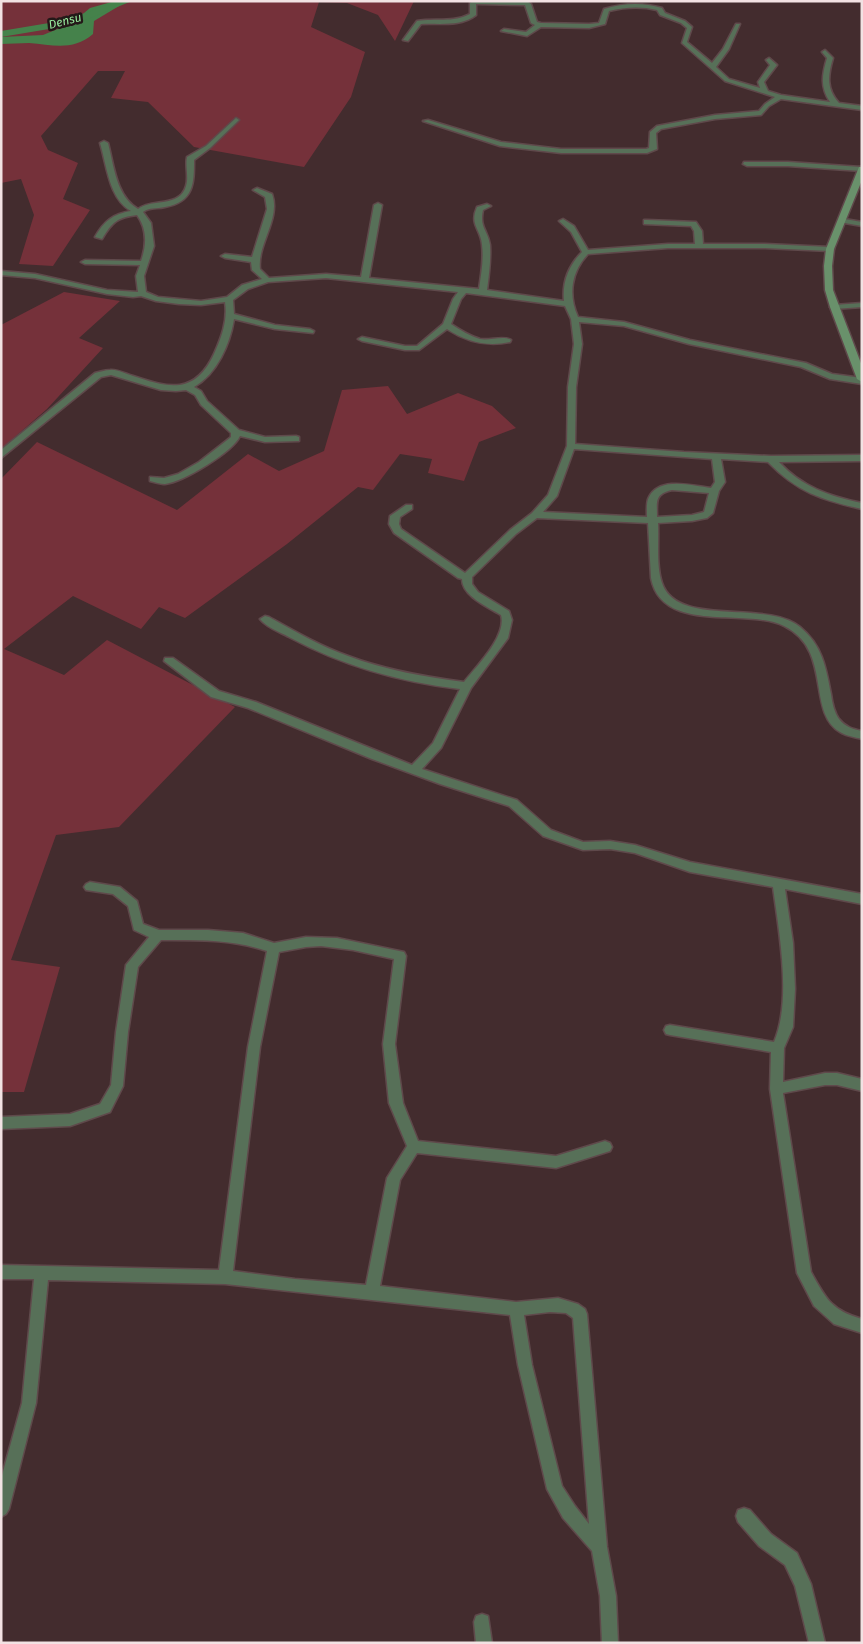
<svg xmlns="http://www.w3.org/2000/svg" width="863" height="1644" viewBox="0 0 863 1644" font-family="'Fira Sans',sans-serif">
<rect width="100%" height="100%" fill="#432c2e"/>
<g fill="#75313a">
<path d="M1,1H414L395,41L378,15L347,3L319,2L311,27L365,52L351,97L304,167L194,147L148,102L111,98L125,71H98L41,136L48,150L78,163L63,199L90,210L53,266L19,264L34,215L21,179L1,183Z"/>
<path d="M64,292L120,301L79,338L103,348L47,409L1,449V325Z"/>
<path d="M388,386L407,414L458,393L492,406L516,428L479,442L464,481L428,473L432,459L400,454L373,490L358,487L287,544L185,618L159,607L141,629L73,596L4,649L64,675L107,640L235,707L119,827L56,835L11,960L60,967L24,1092H1V479L37,442L177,510L248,454L279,471L324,451L342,390Z"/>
</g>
<path fill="#45824b" d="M115,1H131L124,3L94,21L93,34C73,51 54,45 29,43C20,43 10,44 1,44V37L43,35L72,23L90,8Z"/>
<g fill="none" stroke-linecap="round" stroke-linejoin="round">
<path fill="#45824b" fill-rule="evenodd" d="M116,1H132L73,25L1,37V31L67,20Z"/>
<defs>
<g id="street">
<path d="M473,1H527L531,4L537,22L541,23L589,24L599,23L604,9C624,3 642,2 662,8L665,13L685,21L692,27L687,42L712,63L723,49L736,24H740L729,49L716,67L729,79L760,88L758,82L770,65L766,60L769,58L777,65L764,82L768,91L781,95L830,102C820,87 822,75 827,58L822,52L825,50L833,58C828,75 826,89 839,103L862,106V110L781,99L769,106L761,115L715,119L661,129L656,133L657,149L647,153H561L500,146L423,121L428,120L501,142L561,149H646L649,148L650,132L657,126L715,115L759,111L765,104L775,97L725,81L682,43L687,28L681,23L660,15L657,10C641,6 625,7 609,11L605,24L589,28L541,27L527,36L501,31L504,29L526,32L535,25L531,23L525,5L479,4H476V15C461,27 439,23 421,24L408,41L403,40L417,21C435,18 453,23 470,14V3Z"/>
<path d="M236,118L239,120L238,121L210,148L194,160C194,183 194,202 165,207C157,209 149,207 143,212L151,223L154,246L144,276L146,292L158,297L201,301L227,297L242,285L262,279L252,270L251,262L225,258L221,256L225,254L252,257L267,209L265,197L253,190L257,188L272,194C281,219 257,244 260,269L269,278L326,274L361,277L374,205L378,203L382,205L369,278L479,289C481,274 484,260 482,245C481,229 469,225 477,207L487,204L491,206L483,210C479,228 488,230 490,245C491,260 489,275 487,290L564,301C562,282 569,265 582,252L571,232L559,221L563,219L574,226L588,250L668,244H695L694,231L691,226L644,224V220H647L696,222L702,231L703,244H765L830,247L834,249L830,251L765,248H668L588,254C571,272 568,295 578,317L624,322L690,340L806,363L832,374L862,378V384L830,379L801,367L689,344L624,326L579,322L582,344L576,387L575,444L684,452L771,456L862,455V461L779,462C802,487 829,496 862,503V509C822,500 797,492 768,462L721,459L725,482L719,491L713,513L707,518L692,521L658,523C659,542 656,565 662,583C677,628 766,599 800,627C822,645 826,667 831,694C832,702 834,712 839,719C845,727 853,729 862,731V739C855,737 846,736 840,732C806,712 833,650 784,626C746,607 662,635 651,578L648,523L537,518L516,534L472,577V584L478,592L509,611L512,620L508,638L471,688L441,748L422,769L517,800L551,830L583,842L610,841L635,845L690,862L862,894V904L785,889L793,943L795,989L793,1027L784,1048L783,1082L825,1073H837L862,1079V1091L837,1085H825L783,1093L811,1272C826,1299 831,1310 862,1319V1333L834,1324L814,1306L797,1273L770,1089L771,1052L670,1035L666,1034L664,1030L666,1026L670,1025L774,1042C792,1000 779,932 773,887L690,872L635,853L610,849L583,850L543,836L509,806L440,784L372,759L248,708L211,697L164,661L165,658H173L219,691L256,702L412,765L433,743L460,689C400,682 343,666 289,637C280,632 266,627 260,619L265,616L269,617C294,631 320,646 348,656C385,670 425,677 464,682C477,666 507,636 501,615C488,607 462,596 462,579L458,578L394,533L389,524L390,516L406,505H412V509L400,517L399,524L401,529L465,573L510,530L532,513L548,495L567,446L568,387L574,344L571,319L565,306L466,293L461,299L451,324C460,330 470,336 480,339C489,341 504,335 511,340L510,342C487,347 467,342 447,329L419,350H405L362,341L358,339L362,337L405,346H417L443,324L453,299L458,292L326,278L268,282L248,289L233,300L234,314L275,325L310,329L314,331L313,333L275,329L234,319C230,344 217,374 194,387L201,391L207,401L239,430L265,437L296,436L299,437V441L265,442L240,436C233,452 183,482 165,484C160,484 155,482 150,481V477L164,478L178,474L199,462L226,441L231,437V433L201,405L195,395L186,390L176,391L161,390L111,375L101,377L1,458V450L95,373C100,372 105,370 110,370C117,369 126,374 133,376C169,388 195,395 214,354C221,338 228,321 225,302L201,305L179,304L156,301L141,296L133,297L107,294L35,278L1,275V271L35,274L107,290L138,292L136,276L140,265L85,264L81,262L85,260L141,261C147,244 147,229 137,215C118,217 112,222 102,239L95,237C104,221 113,214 131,211C109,199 107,166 100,143L104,141L108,143C114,166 116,196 138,209C152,198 180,208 186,186C189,177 185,166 187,157L206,146ZM574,449L712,459L715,482L711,488C693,486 660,476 649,497C646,502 647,511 647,517L543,512L557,496ZM672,490L709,493L704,512L692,515L657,517C657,502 654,494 672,490Z"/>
<path d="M744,162H788L861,167L862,171L788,166H747L743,164Z"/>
<path d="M839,218L862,222V226L839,222Z"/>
<path d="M862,303V307L834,309L830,307L834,305Z"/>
<path d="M90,882L120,887L137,901L143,924L159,930H208L243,933L274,943L306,937L337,938L404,952L406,956L395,1044L403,1103L418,1141L556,1156L605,1141L610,1143L612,1147L610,1151L556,1168L417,1153L400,1180L380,1286L516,1302L558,1298L578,1304L585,1309L587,1314L607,1547L616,1596L618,1643H602L600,1596L592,1551L563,1518L547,1489L518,1365L510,1315L225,1284L48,1280L36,1403L9,1509L6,1514L1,1517V1479L22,1403L34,1279H1V1265L219,1270L248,1047L267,951C231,939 199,940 161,940L138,967L128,1032L123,1086L110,1112L70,1126L1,1129V1117L70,1114L100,1104L111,1085L116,1032L126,965L149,937L134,930L128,906L113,894L86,890L84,887L86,884ZM321,946L353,950L394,959L383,1044L389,1103L407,1146L387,1178L366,1285L295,1279L233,1271L260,1047L279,952L306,947ZM550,1312L566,1313L573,1318L589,1524L575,1506L562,1486L532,1365L524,1315Z"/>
<path d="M744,1508L750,1510L771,1534L797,1553L811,1584L825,1643H809L795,1586L785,1565L759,1546L738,1522L736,1516L738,1510Z"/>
<path d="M482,1614L488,1616L492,1643H476L474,1622L476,1616Z"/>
</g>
<path id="secondary" d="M859,167H862V180L834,249L832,266L833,290L862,366V382L857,379L830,307L825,290L824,266L826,249Z"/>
</defs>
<use href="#street" stroke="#5f494b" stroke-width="3"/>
<use href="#secondary" stroke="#5f494b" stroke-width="3"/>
<use href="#street" fill="#577058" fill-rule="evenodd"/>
<use href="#secondary" fill="#69916b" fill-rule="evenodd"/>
</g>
<g text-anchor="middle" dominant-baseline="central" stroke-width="5" stroke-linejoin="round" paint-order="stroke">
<g font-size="12" font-style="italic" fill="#98ed9f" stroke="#231818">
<text transform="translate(65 21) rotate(-14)">Densu</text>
</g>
</g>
<rect width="863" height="1644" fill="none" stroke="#f2e2e3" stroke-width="5"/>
</svg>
